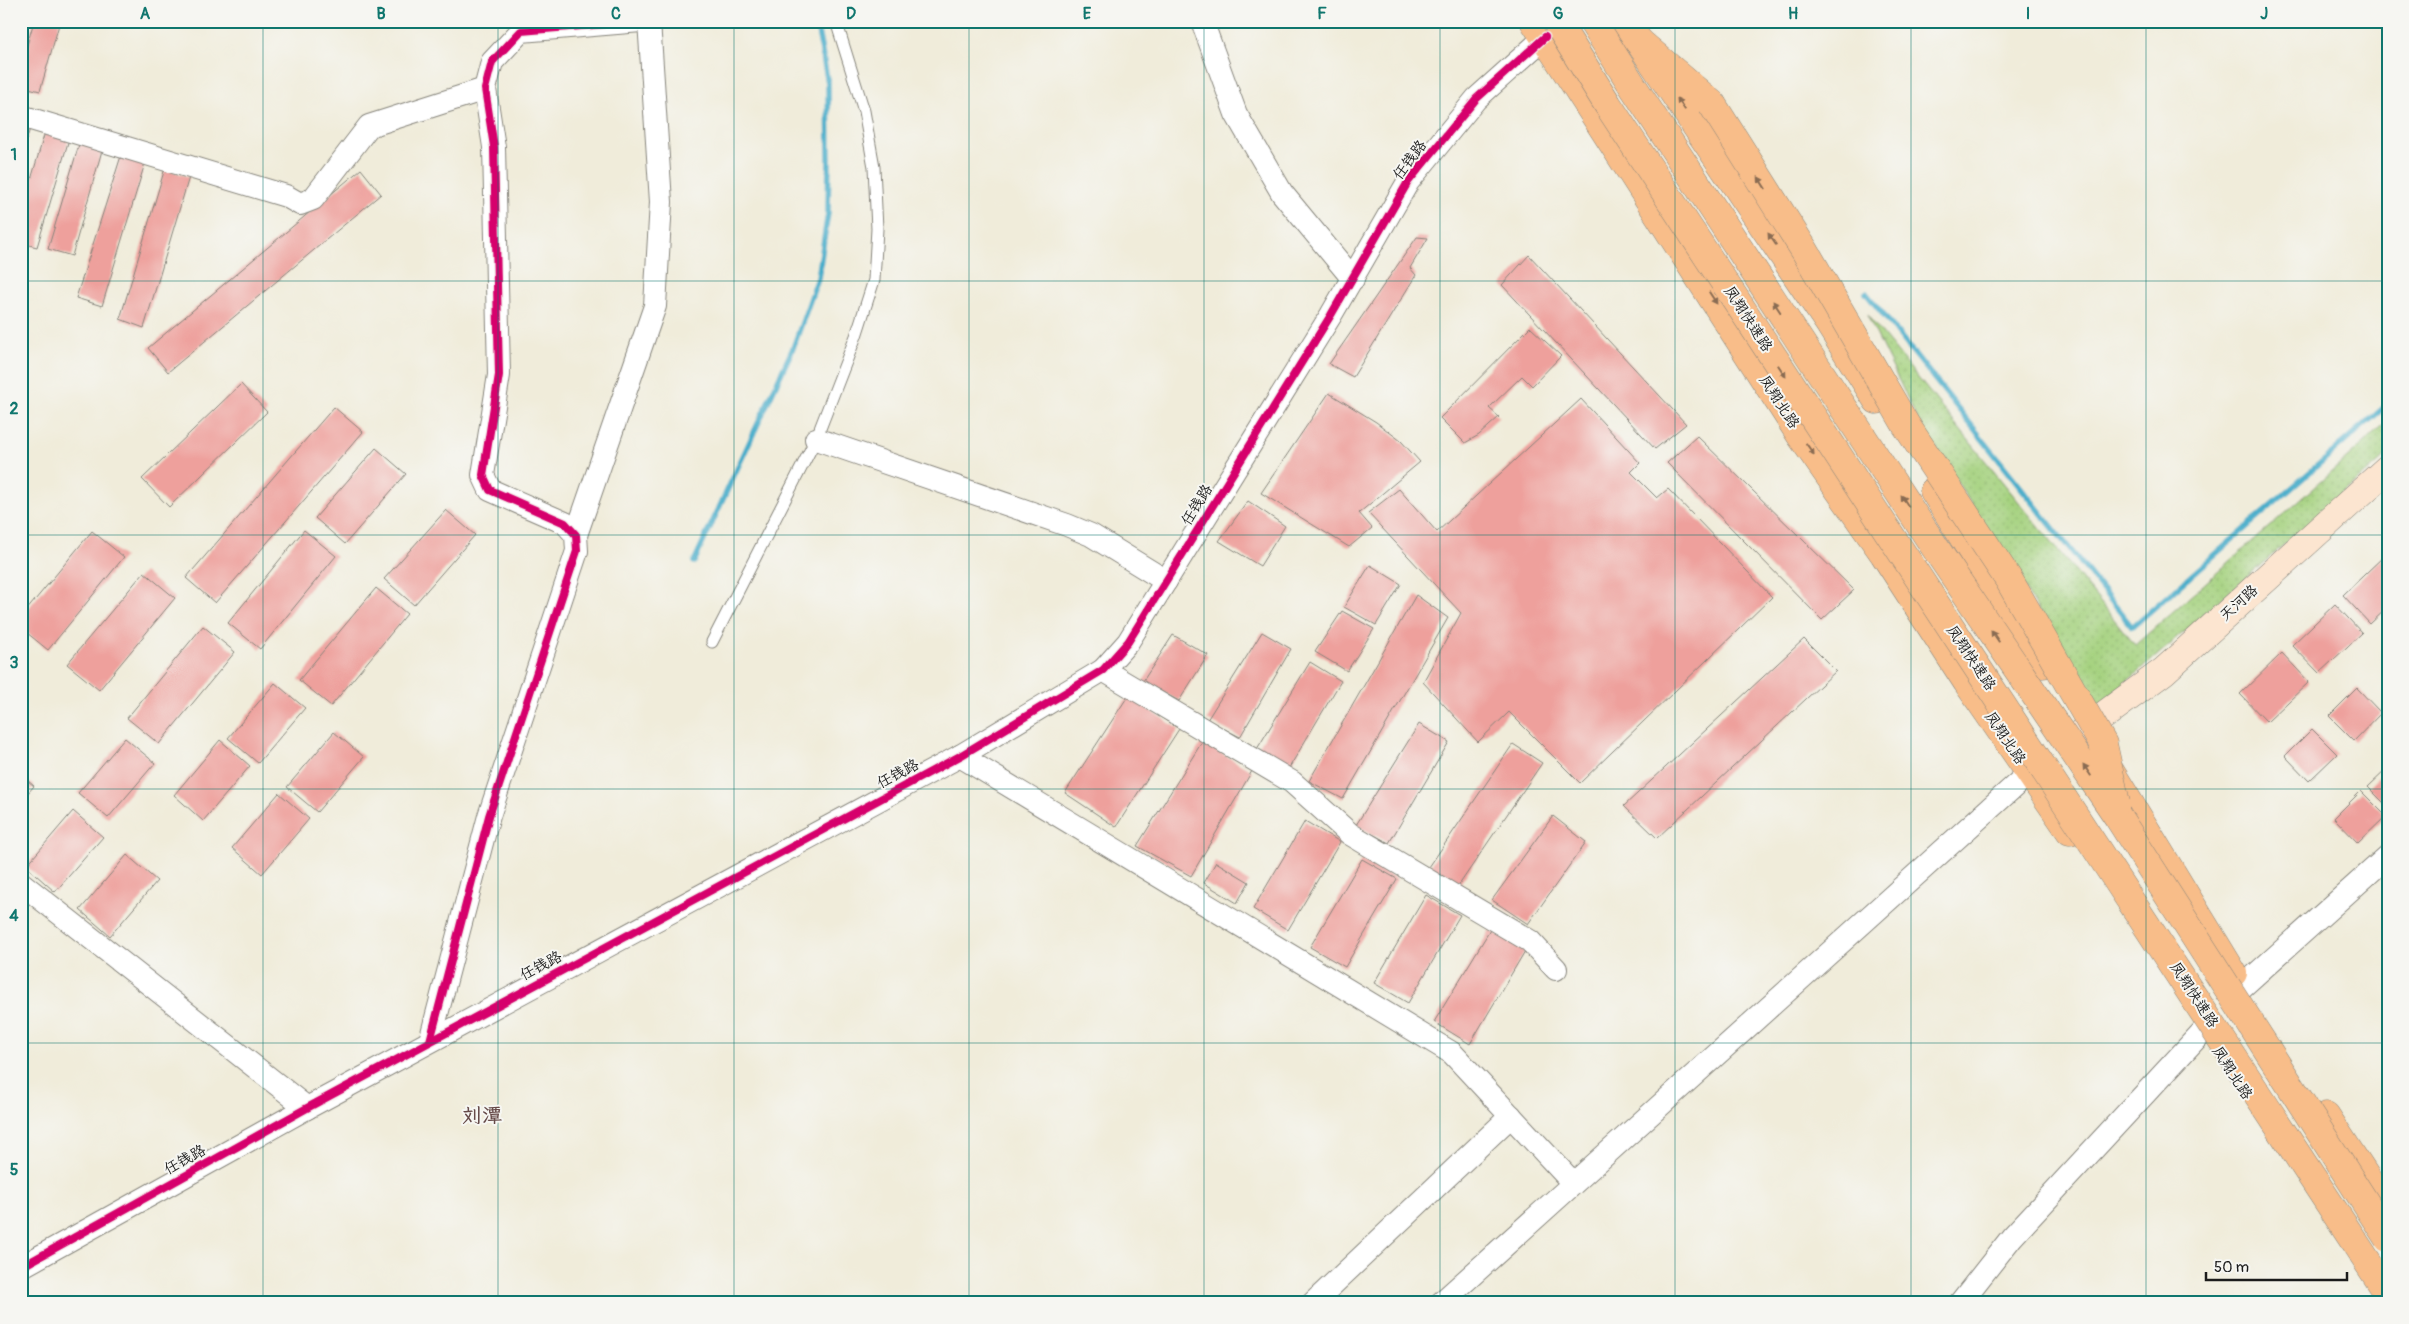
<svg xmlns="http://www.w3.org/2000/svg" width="2409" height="1324" viewBox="0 0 2409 1324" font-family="Pangolin,'LXGW WenKai TC',sans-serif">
<defs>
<pattern id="grass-dots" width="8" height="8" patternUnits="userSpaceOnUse" patternTransform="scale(1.25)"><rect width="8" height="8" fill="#a5d27f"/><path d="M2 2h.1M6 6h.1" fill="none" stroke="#8db46d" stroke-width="1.8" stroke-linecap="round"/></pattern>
</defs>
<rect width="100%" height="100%" fill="#f6f6f2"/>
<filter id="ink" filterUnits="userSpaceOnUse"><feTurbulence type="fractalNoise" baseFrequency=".02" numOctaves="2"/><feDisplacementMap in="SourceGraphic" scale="10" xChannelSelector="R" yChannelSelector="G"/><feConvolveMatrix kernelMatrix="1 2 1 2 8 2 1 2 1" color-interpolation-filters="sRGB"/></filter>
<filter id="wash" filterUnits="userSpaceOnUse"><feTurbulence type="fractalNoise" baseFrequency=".0096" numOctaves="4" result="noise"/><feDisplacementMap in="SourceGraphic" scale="20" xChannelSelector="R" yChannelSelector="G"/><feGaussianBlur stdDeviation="1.12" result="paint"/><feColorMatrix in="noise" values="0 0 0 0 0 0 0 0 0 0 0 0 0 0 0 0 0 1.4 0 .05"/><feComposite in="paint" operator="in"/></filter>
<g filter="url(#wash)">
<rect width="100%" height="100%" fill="#f0ecda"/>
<path fill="url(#grass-dots)" stroke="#60774e" d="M1867,315L2135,645L2388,422V454L2099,706L1918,420Z"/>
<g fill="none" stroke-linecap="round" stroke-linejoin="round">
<g stroke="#4aadca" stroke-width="5.5">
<path d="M1866,293L2132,627L2388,404"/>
<path d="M694,562L793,348L818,278L828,213L829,158L828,83L816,21"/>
</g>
</g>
<g id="blocks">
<g fill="#eea09c">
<path d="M34,21H60L40,91L21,86V66Z"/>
<path d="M21,118L32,121L22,156H21Z"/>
<path d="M45,132L69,139L37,247L21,243V214Z"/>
<path d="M80,141L103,147L72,256L48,249Z"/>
<path d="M121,156L145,163L102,306L76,298Z"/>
<path d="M165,168L189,177L144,328L120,319Z"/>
<path d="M361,169L381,194L168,372L148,348Z"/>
<path d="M1417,237L1428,238L1410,268L1416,275L1353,377L1329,364Z"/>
<path d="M1529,255L1686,424L1655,449L1502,285Z"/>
<path d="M1530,327L1561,356L1532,386L1522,376L1489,408L1499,417L1479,435L1465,443L1440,418Z"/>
<path d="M241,384L267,412L169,507L142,479Z"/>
<path d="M1329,393L1376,422L1401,441L1420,462L1359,513L1372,528L1349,547L1261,493Z"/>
<path d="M1581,399L1640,463L1631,472L1657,498L1668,489L1772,597L1580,783L1509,712L1478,742L1423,682L1461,613L1368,513L1399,489L1437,532Z"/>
<path d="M334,407L363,432L215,603L186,578Z"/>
<path d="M1697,436L1854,590L1822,620L1667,463Z"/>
<path d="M376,448L406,474L345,544L315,518Z"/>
<path d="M1248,501L1285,526L1260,566L1219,541Z"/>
<path d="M446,510L475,535L414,605L384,579Z"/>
<path d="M304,530L336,556L260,649L228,623Z"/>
<path d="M92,531L124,557L48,650L21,628V617Z"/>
<path d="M2385,555L2388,558V607L2370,624L2343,595Z"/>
<path d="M1370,565L1401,584L1376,625L1344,607Z"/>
<path d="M144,572L175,598L99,690L67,664Z"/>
<path d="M376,588L407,614L331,706L299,680Z"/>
<path d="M1416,595L1448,618L1343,799L1309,781Z"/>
<path d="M2335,604L2362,633L2319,673L2292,645Z"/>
<path d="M1342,611L1374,629L1347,671L1315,652Z"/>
<path d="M203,626L235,652L159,744L127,718Z"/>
<path d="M1262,632L1291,649L1240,737L1207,720Z"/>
<path d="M1173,635L1208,655L1179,701L1143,681Z"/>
<path d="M1804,639L1836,671L1657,838L1624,806Z"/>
<path d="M2282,653L2309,682L2267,722L2240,694Z"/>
<path d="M1310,662L1341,681L1289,768L1257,749Z"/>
<path d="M275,683L305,708L258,763L228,738Z"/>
<path d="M2357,688L2381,713L2354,741L2329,716Z"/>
<path d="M1128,696L1179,729L1116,827L1065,793Z"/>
<path d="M1419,724L1449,742L1389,843L1356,825Z"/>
<path d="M2312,729L2337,754L2309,781L2285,756Z"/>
<path d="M334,732L364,757L317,812L287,787Z"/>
<path d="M125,738L155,763L108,818L78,793Z"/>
<path d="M220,740L250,766L203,821L174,795Z"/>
<path d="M1202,742L1252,771L1191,876L1137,846Z"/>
<path d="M1513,744L1542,763L1457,888L1427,870Z"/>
<path d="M2388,768V807L2368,787Z"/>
<path d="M21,775L34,786L21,801Z"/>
<path d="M2361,791L2386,816L2358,843L2334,818Z"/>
<path d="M279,793L309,819L262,874L232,848Z"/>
<path d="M73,811L103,837L55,892L26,866Z"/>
<path d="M1553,816L1586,842L1528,924L1492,900Z"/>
<path d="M1305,821L1340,842L1288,930L1253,909Z"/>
<path d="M127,855L157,881L110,936L80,910Z"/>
<path d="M1362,859L1397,879L1345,967L1310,947Z"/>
<path d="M1216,862L1249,882L1237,903L1204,883Z"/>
<path d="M1426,895L1460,915L1408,1003L1374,983Z"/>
<path d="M1490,930L1525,951L1470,1044L1434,1022Z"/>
</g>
</g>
</g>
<g filter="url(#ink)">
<use href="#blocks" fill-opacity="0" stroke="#86847b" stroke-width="1"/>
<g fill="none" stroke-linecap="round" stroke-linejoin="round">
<defs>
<path id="lane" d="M712,642L816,439L856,336L874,280L877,229L874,167L864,111L836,21"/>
<g id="street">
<path d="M1202,21L1236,114L1282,193L1353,279"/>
<path d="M21,116L286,196L300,204L313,199L369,126L485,89"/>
<path d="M816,439L1067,525L1091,535L1166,581"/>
<path d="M576,535L655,306L661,202L649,21"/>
<path d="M1103,670L1292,782L1350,834L1530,941L1556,969"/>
<path d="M960,756L1452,1053L1573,1183"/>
<path d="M21,883L307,1108"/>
<path d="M2242,987L2388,856"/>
<path d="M430,1041L489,816L577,551L576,535L565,523L490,490L483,475L499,375L494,147L485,89L492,62L521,31L641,21"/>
<path d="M21,1267L307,1108L960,756L1103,670L1128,642L1331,315L1408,182L1476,99L1545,37"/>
<path d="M1313,1303L1511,1116"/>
<path d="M1441,1303L2029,773"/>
<path d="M1960,1303L2012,1237L2204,1030"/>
</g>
<path id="secondary" d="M2084,730L2164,671L2388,468"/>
<g id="primary">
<path d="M1534,21L1801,436L1884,554L1967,682L2070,831"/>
<path d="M1625,21L1830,325L1877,400"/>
<path d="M1934,491L2043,664"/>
<path d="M2110,771L2233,973"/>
<path d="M2326,1116L2388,1211"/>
</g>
<path id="highway" d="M1637,40L1712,104"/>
</defs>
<use href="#lane" stroke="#86847b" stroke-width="13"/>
<use href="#street" stroke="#86847b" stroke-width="24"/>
<use href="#secondary" stroke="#86847b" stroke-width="29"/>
<use href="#primary" stroke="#86847b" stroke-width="29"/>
<use href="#highway" stroke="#86847b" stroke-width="29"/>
<use href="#lane" stroke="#fff" stroke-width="11"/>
<use href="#street" stroke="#fff" stroke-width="22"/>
<use href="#secondary" stroke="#fce5d0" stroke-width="28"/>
<use href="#primary" stroke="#f8bd89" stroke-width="28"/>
<use href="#highway" stroke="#f8bd89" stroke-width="28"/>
<defs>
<g id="highway-bridge">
<path d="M1556,21L1608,105L2388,1293"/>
<path d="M1592,21L1634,88L1940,555L2118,817L2388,1238"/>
<path d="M1712,104L1805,251L1906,425L2009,580L2103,744L2116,803"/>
</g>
</defs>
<use href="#highway-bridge" stroke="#86847b" stroke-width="29" stroke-linecap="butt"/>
<use href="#highway-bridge" stroke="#f8bd89" stroke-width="28"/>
<defs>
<g id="cycleway">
<path d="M430,1041L489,816L577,551L576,535L565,523L490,490L483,475L499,375L494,147L485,89L492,62L521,31L641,21"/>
<path d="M21,1267L307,1108L960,756L1103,670L1128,642L1331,315L1408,182L1476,99L1545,37"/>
</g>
</defs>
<use href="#cycleway" stroke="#f6f6f2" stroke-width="11"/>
<use href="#cycleway" stroke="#d6006c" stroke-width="8"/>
</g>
<defs><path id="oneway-solid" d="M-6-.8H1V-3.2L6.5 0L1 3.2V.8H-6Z" transform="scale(1.25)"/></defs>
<g fill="#8a6c52">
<use href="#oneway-solid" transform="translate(1681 104) rotate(-124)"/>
<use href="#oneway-solid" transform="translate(1762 183) rotate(-122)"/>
<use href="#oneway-solid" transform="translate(1772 239) rotate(-124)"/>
<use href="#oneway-solid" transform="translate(1713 298) rotate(57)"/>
<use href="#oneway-solid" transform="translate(1777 307) rotate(-123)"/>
<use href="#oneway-solid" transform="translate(1782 371) rotate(57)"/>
<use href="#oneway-solid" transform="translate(1810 449) rotate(55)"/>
<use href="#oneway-solid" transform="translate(1905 501) rotate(-123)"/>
<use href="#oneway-solid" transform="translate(1995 636) rotate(-124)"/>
<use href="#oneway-solid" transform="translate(2087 770) rotate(-124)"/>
</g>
</g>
<path fill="none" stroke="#0f766e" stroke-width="1" stroke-opacity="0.55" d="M263,21V1303M498,21V1303M734,21V1303M969,21V1303M1204,21V1303M1440,21V1303M1675,21V1303M1911,21V1303M2146,21V1303M21,281H2388M21,535H2388M21,789H2388M21,1043H2388"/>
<g text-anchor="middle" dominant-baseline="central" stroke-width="4" stroke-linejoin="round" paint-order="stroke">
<g font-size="15" fill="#1c1c1c" stroke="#f6f6f2">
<text transform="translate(1410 160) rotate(-53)">任钱路</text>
<text transform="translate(1748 319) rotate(57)">凤翔快速路</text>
<text transform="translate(1779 402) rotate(57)">凤翔北路</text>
<text transform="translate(1197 505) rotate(-58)">任钱路</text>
<text transform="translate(2239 603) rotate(-42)">天河路</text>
<text transform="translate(1971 658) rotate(56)">凤翔快速路</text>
<text transform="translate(2005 738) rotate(56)">凤翔北路</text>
<text transform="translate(898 774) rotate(-28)">任钱路</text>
<text transform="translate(541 966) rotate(-28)">任钱路</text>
<text transform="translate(2194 995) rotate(57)">凤翔快速路</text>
<text transform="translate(2232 1073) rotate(57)">凤翔北路</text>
<text transform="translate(185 1160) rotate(-29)">任钱路</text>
</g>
<g font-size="20" font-weight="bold" fill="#664a49" stroke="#f6f6f2">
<text x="482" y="1115">刘潭</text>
</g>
</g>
<rect width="2409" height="1324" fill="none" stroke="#f6f6f2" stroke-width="55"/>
<path d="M2206 1272v8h141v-8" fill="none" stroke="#1c1c1c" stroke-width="2.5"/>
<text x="2214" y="1272" font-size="15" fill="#1c1c1c" stroke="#f6f6f2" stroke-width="4" paint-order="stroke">50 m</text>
<rect x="28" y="28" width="2354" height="1268" fill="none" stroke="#0f766e" stroke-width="2"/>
<g font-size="16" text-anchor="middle" font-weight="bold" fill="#0f766e">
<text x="145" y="19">A</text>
<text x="381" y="19">B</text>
<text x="616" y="19">C</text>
<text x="851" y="19">D</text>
<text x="1087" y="19">E</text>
<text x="1322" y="19">F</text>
<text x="1558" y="19">G</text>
<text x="1793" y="19">H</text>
<text x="2028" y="19">I</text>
<text x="2264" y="19">J</text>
<text x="14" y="160">1</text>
<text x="14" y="414">2</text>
<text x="14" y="668">3</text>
<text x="14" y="921">4</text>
<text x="14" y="1175">5</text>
</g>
</svg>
